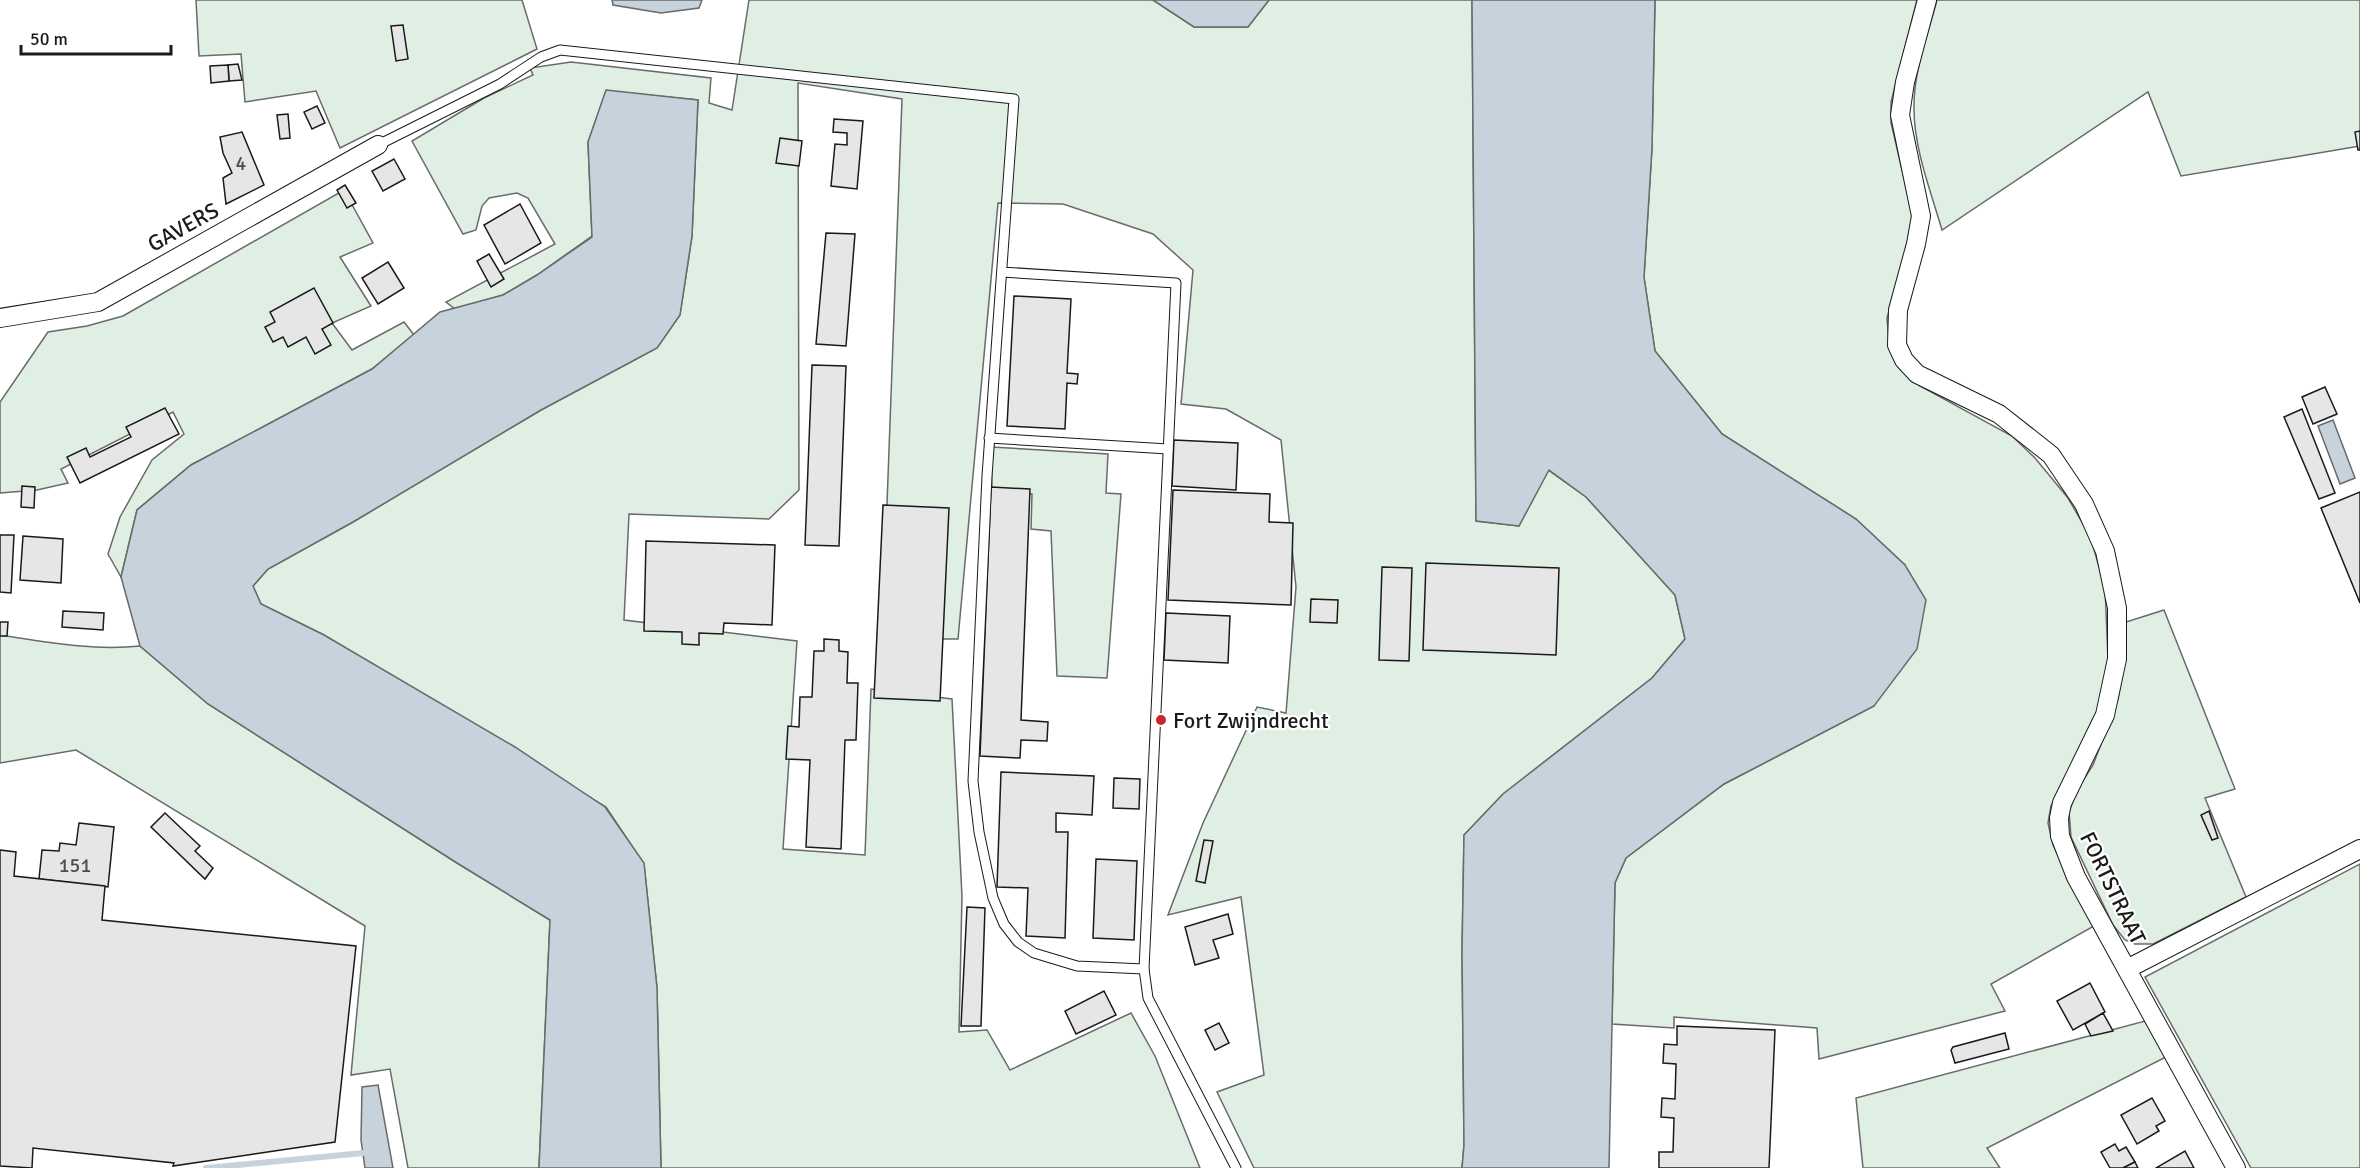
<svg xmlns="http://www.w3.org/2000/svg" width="2360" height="1168" viewBox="0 0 2360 1168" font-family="Signika,sans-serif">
<rect width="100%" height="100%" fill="#fff"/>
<g fill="#e0efe3" stroke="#6a6a6a" stroke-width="1.5">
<path d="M196,0H522L537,49L340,148L316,91L245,102L241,54L199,56Z"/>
<path d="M749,0H1153L1194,27H1248L1269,0H1472L1476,521L1519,526L1548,470L1586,497L1675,595L1685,639L1652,678L1503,794L1464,835L1462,952L1464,1145L1462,1168H1254L1217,1092L1264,1075L1241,897L1168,915L1203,823L1257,707L1286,713L1296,587L1281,440L1226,409L1181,404L1193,270L1153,234L1063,204L998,203L958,639H882L902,99L798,83L799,490L769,519L629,514L624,620L797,641L783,849L865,855L871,689L952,699L962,896L959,1032L987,1030L1010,1070L1131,1013L1155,1056L1200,1168H661L657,988L644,864L606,807L324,635L261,604L253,586L268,569L353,522L541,410L657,348L680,315L692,236L698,100L606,91L588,142L592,236L537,275L503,295L455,309L446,302L555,244L528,198L517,193L489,198L482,206L476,230L463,234L412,141L484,98L533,75L530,68L571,62L711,78L709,103L732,110Z"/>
<path d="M1655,0H1917L1891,102V123L1914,221L1887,318L1889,341L1906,372L1920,386L2012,436L2035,458L2068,498L2090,536L2105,587L2108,659L2106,681L2092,728L2051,806L2048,823L2053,845L2094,926L1991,984L2005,1011L1819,1059L1817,1028L1674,1017V1028L1612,1024L1615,883L1626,858L1724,784L1874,706L1905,565L1856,519L1722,434L1655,351L1644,277L1652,148Z"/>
<path d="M1937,0H2360V146L2181,176L2148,92L1942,230C1931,192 1914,149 1914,109C1913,73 1928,34 1937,0Z"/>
<path d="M344,190L373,243L340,257L371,306L332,323L352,350L404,322L414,335L372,369L191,465L137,510L121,577L108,554L120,517L152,460L184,434L173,412L61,469L68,483L37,490L0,493V402L48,332L87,326L123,316Z"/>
<path d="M991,447L1108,454L1106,493L1121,494L1107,678L1057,676L1051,531L1031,529L1032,494L992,492Z"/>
<path d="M2164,610L2235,789L2205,798L2246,897L2153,944H2135L2125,940L2113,925L2071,837L2069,812L2077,790L2093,765L2118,699L2124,667L2126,622Z"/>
<path d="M0,635C46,642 93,651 140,646L208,704L457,863L550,920L539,1168H408L390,1069L351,1075L365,926L76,750L0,763Z"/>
<path d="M2360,864V1168H2251L2145,977Z"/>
<path d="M2145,1021L2166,1057L1987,1148L2000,1168H1863L1856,1098Z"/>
</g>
<g fill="#c6d2dc" stroke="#6a6a6a" stroke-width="1.5">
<path d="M612,0H702L699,8L661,13L613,5Z"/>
<path d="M1153,0H1269L1248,27H1194Z"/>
<path d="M1472,0H1655L1652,148L1644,277L1655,351L1722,434L1856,519L1905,565L1926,600L1917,649L1874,706L1724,784L1626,858L1615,883L1609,1168H1462L1464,1145L1462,952L1464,835L1503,794L1652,678L1685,639L1675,595L1586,497L1549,470L1519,526L1476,521Z"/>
<path d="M606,90L698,100L692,236L680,315L657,348L541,410L353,522L268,569L253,586L261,604L324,635L515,747L605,807L644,863L657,988L661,1168H539L550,920L457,863L208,704L140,646L121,577L137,510L191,465L372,369L440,312L503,295L537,275L592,237L588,142Z"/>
<path d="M2333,420L2355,478L2340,484L2318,426Z"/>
<path d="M378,1085L393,1168H365L361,1140L362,1087Z"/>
</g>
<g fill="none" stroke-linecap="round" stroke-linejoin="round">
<path stroke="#c6d2dc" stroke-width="6" d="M206,1168L363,1153"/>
</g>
<g fill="#e6e6e6" stroke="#1a1a1a" stroke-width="1.5">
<path d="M403,25L408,59L396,61L391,26Z"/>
<path d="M238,64L242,80L229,81L228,65Z"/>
<path d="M228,65L229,81L211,83L210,66Z"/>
<path d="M317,106L325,123L312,129L304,112Z"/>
<path d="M288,114L290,138L280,139L277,115Z"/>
<path d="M834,119L863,121L857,189L831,186L835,144L847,145V133L833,132Z"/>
<path d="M2360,131V150H2358L2355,132Z"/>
<path d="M242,132L264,185L226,204L223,178L232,173L223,153L220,137Z"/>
<path d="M780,138L802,141L799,166L776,163Z"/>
<path d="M394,159L405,179L383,191L372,171Z"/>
<path d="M345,185L356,203L347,208L337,190Z"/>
<path d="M520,204L541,243L505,264L484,225Z"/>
<path d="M826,233L855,234L846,346L816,344Z"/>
<path d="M489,254L504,279L491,287L477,261Z"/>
<path d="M388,262L404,288L378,304L362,278Z"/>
<path d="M314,288L333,323L322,329L331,345L315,354L306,337L288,347L283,337L273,342L265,327L275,322L270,312Z"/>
<path d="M1014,296L1071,299L1067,373L1078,374L1077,384L1067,383L1065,429L1007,426Z"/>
<path d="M812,365L846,366L839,546L805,545Z"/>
<path d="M2325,387L2337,414L2313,424L2302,397Z"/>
<path d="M165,408L179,434L80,483L67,457L86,448L90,457L131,437L126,427Z"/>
<path d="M2302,409L2335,493L2319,499L2284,417Z"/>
<path d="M1174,440L1238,443L1236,490L1172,486Z"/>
<path d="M22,486L35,487L34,508L21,507Z"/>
<path d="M991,487L1030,489L1021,720L1048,722L1047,741L1021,740L1020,758L980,756Z"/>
<path d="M1173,490L1270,494L1269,522L1293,523L1291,605L1168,600Z"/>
<path d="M2360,492V603L2321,508Z"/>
<path d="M883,505L949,508L940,701L874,698Z"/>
<path d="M0,535H14L11,593L0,592Z"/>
<path d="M23,536L63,539L61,583L20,580Z"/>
<path d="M646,541L775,545L772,625L724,623L723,634L699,633V645L682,644V632L644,631Z"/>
<path d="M1426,563L1559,568L1556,655L1423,650Z"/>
<path d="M1382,567L1412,568L1409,661L1379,660Z"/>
<path d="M1311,599L1338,600L1337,623L1310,622Z"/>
<path d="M63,611L104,613L103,630L62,627Z"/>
<path d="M1166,613L1230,616L1228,663L1164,660Z"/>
<path d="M0,622H8L7,636H0Z"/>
<path d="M824,639L839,640V651L848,652L847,683H858L856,740H845L841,849L806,847L810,760L786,759L788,726L799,727L800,697H812L814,651H824Z"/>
<path d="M1001,772L1094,776L1092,815L1056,813V832H1068L1065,938L1026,936L1028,888L997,887Z"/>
<path d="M1114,778L1140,779L1139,809L1113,808Z"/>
<path d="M2209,811L2218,838L2212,840L2201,815Z"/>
<path d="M165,813L200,846L195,851L213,868L205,879L151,827Z"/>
<path d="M79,823L114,827L108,887L39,879L42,850L59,851L60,843L76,845Z"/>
<path d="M1204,840L1213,841L1205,883L1196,881Z"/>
<path d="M0,850L16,852L14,876L105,886L102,920L356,946L335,1142L173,1166L174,1163L33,1148L32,1168L0,1166Z"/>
<path d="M1096,859L1137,861L1134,940L1093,938Z"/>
<path d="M967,907L985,908L981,1026H961Z"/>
<path d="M1228,914L1233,934L1213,940L1219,958L1195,965L1185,927Z"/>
<path d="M2090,983L2105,1012L2073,1030L2057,1001Z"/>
<path d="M1104,991L1116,1015L1076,1034L1065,1011Z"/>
<path d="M2103,1013L2113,1031L2091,1036L2085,1024Z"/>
<path d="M1219,1023L1229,1043L1215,1050L1205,1030Z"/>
<path d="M1677,1026L1775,1030L1769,1168H1659V1152H1673L1674,1118L1661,1117L1662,1098L1675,1099L1676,1064L1663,1063L1664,1044L1677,1045Z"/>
<path d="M2005,1033L2009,1049L1955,1063L1951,1050L1953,1047Z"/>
<path d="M2152,1098L2165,1121L2156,1126L2159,1131L2137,1144L2121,1115Z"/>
<path d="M2115,1144L2119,1151L2126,1147L2135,1162L2123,1168H2110L2101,1152Z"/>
<path d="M2185,1151L2194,1168H2156Z"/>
<path d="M2135,1162L2138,1168H2123Z"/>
</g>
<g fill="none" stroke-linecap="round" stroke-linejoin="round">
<defs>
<g id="service">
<path d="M378,145L500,84L541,57L560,50L1014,99C1005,225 996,350 987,476L973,781L979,832L993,898L1004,924L1018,942L1034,953L1077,966L1144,969L1176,283L1002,272"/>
<path d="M989,438L1168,449"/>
<path d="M1144,969L1148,998L1236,1168"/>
</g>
<g id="minor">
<path d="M1927,0L1905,82L1900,115L1921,216L1916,244L1898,310L1897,345L1904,360L1917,374L1999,414L2051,455L2084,504L2105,551L2117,608V659L2105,715L2062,803L2059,818L2060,836L2076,877L2236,1168"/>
<path d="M0,318L98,302L378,145"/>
<path d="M2127,969L2360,849"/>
</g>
</defs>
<use href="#service" stroke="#1a1a1a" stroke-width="11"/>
<use href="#minor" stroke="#1a1a1a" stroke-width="20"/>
<use href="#service" stroke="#fff" stroke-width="9"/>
<use href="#minor" stroke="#fff" stroke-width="18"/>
</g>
<circle fill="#c62828" stroke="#fff" stroke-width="2" cx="1161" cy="720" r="6"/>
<g text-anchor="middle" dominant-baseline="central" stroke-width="4.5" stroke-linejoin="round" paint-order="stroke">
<g font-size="20" fill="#4d4d4d">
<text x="241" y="163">4</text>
<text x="75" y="865">151</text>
</g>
<g font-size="22" fill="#1a1a1a" stroke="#fff">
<text transform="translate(183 227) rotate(-29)">GAVERS</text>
<text transform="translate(2113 888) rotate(64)">FORTSTRAAT</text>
</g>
<g font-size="22" fill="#1a1a1a" stroke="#fff" text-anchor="start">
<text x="1173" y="720">Fort Zwijndrecht</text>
</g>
</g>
<path d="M21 45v9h150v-9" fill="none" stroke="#1a1a1a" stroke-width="3"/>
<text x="30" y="45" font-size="18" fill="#1a1a1a" stroke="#ffffff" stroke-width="4.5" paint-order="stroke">50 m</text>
</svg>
